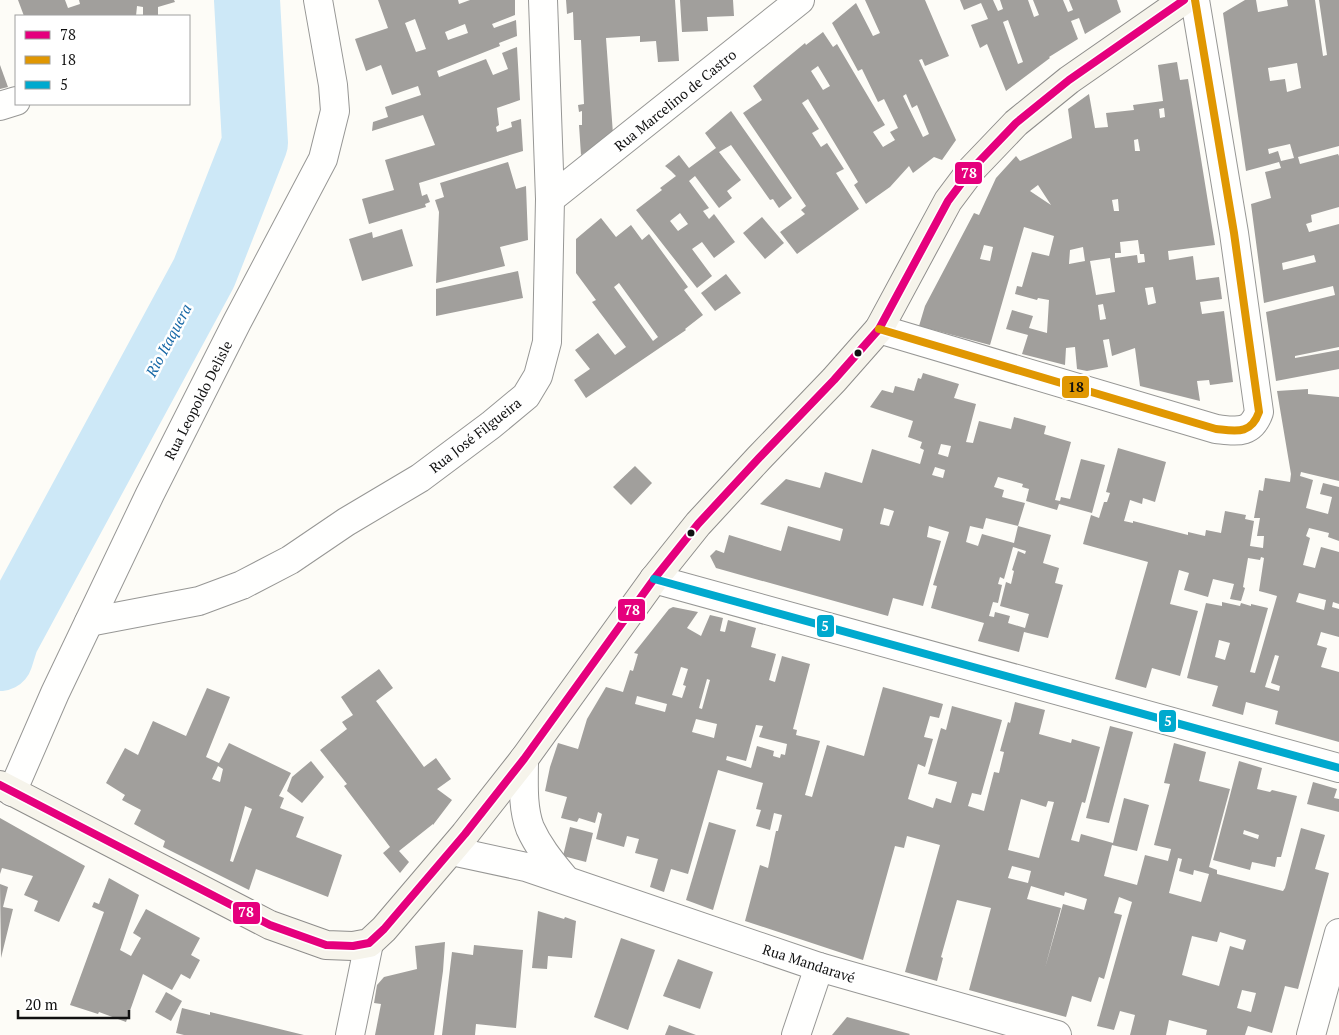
<svg xmlns="http://www.w3.org/2000/svg" width="1339" height="1035" viewBox="0 0 1339 1035" font-family="'PT Serif',serif">
<rect width="100%" height="100%" fill="#fdfcf7"/>
<g fill="none" stroke-linecap="round" stroke-linejoin="round">
<path stroke="#cde8f7" stroke-width="66" d="M0,658L6,639L204,273L255,143L247,0"/>
</g>
<g fill="#a19f9c" fill-rule="evenodd">
<path d="M18,0H65L68,8L80,4L79,0H174L175,2L158,7V16H143V7L137,6L136,16H24Z"/>
<path d="M378,0H458L459,4L470,0H515V15L492,24L494,28L516,20L517,36L499,43L500,46L437,71L439,77L486,59L493,75L508,69L502,53L517,47L520,100L497,108L499,125L496,127L497,132L512,127L511,122L521,119L523,151L419,183L422,196L427,194L430,202L425,204L426,207L369,224L362,199L394,190L385,160L435,145L423,115L372,131L373,122L388,117L385,107L421,95L418,86L392,95L381,65L366,71L355,39L388,28ZM415,19L426,49L416,52L405,23ZM465,24L468,33L448,40L445,32Z"/>
<path d="M566,0H675L679,61L658,62L656,41L640,42V36L606,38L613,134L581,155L579,125H582V111L579,112L578,105L584,104L581,40H574L573,12L567,14Z"/>
<path d="M680,0H733L734,16L707,17L708,31L682,32Z"/>
<path d="M865,0H925L949,56L925,66L922,59L919,60L956,140L942,160L934,157L913,173L909,166L890,187L866,204L854,185L858,182L808,99L802,103L819,129L812,133L821,147L827,143L844,169L836,173L859,209L797,254L780,232L805,214L801,210L806,206L743,113L762,100L753,86L805,43L806,45L823,32L833,47L837,44L885,125L873,132L883,147L895,140L890,132L898,128L884,99L878,102L862,69L858,71L832,23L856,3L873,36L880,33ZM818,66L830,86L823,90L811,71ZM906,94L912,108L917,105L929,134L923,137L903,96Z"/>
<path d="M960,0H993L998,11L1003,9L1000,0H1028L1034,17L1039,15L1033,0H1063L1068,12L1073,10L1069,0H1117L1121,12L1085,34L1079,18L1071,21L1078,39L1049,57L1050,58L1006,91L987,44L980,48L971,25L988,19L981,3L964,10ZM1008,20L1023,62L1018,64L1003,22Z"/>
<path d="M1245,0H1256L1258,12L1288,6L1287,0H1315L1323,56L1327,55L1319,0H1339V146L1298,157L1300,164L1338,154L1339,156V207L1311,215L1312,222L1306,224L1309,232L1339,224V347L1295,356V358L1339,350V369L1276,381L1266,312L1335,295L1333,286L1264,303L1251,204L1271,198L1265,172L1281,168L1279,162L1246,171L1223,13ZM1297,63L1301,88L1287,92L1285,79L1270,81L1268,68ZM1290,144L1294,158L1281,161L1278,151L1269,154L1268,149ZM1314,255L1316,262L1283,270L1282,263Z"/>
<path d="M1177,62L1180,80L1188,79L1215,245L1168,251L1169,260L1193,256L1196,280L1219,277L1222,299L1200,302L1202,314L1224,311L1233,382L1210,385L1209,380L1197,381L1200,401L1140,386L1135,348L1112,356L1109,339L1103,340L1108,367L1087,371L1077,369L1075,347L1066,348L1065,365L1022,354L1028,335L1006,329L1012,310L1033,316L1029,328L1047,333L1049,300L1038,298L1037,300L1015,294L1017,286L1022,287L1032,252L1049,256L1054,236L1024,227L990,345L919,326L925,306L974,213L979,215L996,178L1016,156L1020,161L1072,138L1068,109L1089,94L1095,128L1108,127L1106,113L1134,110L1133,105L1163,101L1158,65ZM1164,108L1165,117L1160,118L1159,109ZM1138,139L1140,151H1135L1134,140ZM1038,185L1051,205L1030,191ZM1118,199L1119,211H1114L1112,200ZM1138,240L1140,254H1144L1145,262L1138,263L1137,255L1115,258V253H1121L1120,242ZM984,245L993,247L990,261L980,259ZM1083,247L1085,261L1069,264L1070,250ZM1110,258L1115,292L1096,295L1090,261ZM1153,287L1156,303L1148,305L1145,288ZM1103,304L1106,319L1100,320L1098,305Z"/>
<path d="M0,65L8,87L0,89Z"/>
<path d="M731,111L792,198L779,208L773,199L770,200L731,145L719,152L741,180L727,191L732,198L719,208L695,176L689,181L709,208L703,211L709,219L714,214L735,242L714,258L702,242L692,249L712,276L697,288L636,210L662,190L660,188L676,176L671,171L665,166L679,155L689,168L716,148L705,133ZM680,213L688,224L678,231L670,221Z"/>
<path d="M508,162L516,189L526,186L528,240L500,247L505,266L436,283L439,212L435,200L444,197L440,183Z"/>
<path d="M762,217L784,243L765,259L743,233Z"/>
<path d="M601,218L616,237L631,225L642,240L649,234L688,287L684,290L703,315L685,329L686,330L586,398L574,380L590,369L575,350L598,333L615,355L626,347L592,302L596,300L576,273V239ZM619,283L658,337L653,341L614,287Z"/>
<path d="M402,229L413,266L362,281L349,239L372,232L373,238Z"/>
<path d="M518,271L523,298L436,316V289Z"/>
<path d="M726,274L741,293L715,311L701,293Z"/>
<path d="M923,373L959,384L954,398L976,404L966,442L973,443L979,421L1011,429L1014,417L1046,426L1044,434L1071,442L1055,500L1060,501L1061,497L1070,499L1081,459L1105,465L1092,513L1059,504L1057,510L1026,501L1029,489L1022,487L1023,484L998,477L994,487L1004,490L1002,497L1025,503L1018,526L986,518L983,529L970,526L966,542L978,546L982,534L1014,543L1018,526L1051,535L1043,563L1059,568L1055,583L1063,585L1048,638L1024,632L1019,652L978,641L984,623L931,608L937,586L933,585L949,532L929,526L927,537L941,541L923,606L893,598L888,616L716,568L710,556L716,550L724,553L729,535L781,551L788,526L840,541L843,529L760,504L786,479L820,488L825,472L862,483L872,449L920,464L924,450L920,448L922,442L908,437L913,421L870,407L882,390L893,393L895,386L914,391L918,378L921,379ZM941,444L951,446L948,457L938,454ZM935,467L945,470L943,478L932,475ZM884,508L894,511L889,526L880,524ZM1013,547L1026,551L1025,554L1018,551L1012,570L1014,571L1011,584L1006,582L1000,606L1029,614L1025,628L1008,623L1010,616L995,612L994,617L989,616L993,602L998,603L1002,585L998,584L1000,577L1004,579Z"/>
<path d="M1308,389V394L1339,397V481L1301,472L1300,476L1313,480L1306,508L1328,514L1332,497L1320,494L1323,483L1339,487V541L1328,537L1329,533L1309,528L1306,536L1310,538L1303,565L1315,568L1321,547L1339,552V604L1333,602L1332,607L1339,609V637L1321,632L1317,645L1327,648L1321,667L1339,672V742L1275,724L1278,711L1271,709L1246,702L1243,715L1212,706L1218,686L1187,678L1206,603L1222,606V602L1240,606L1241,603L1251,606V604L1268,608L1250,672L1255,673L1277,596L1259,591L1264,558L1261,557L1260,560L1248,558L1243,587L1245,588L1241,601L1230,599L1234,584L1213,579L1208,597L1184,590L1189,573L1179,570L1170,604L1198,611L1180,676L1152,668L1146,688L1115,679L1148,562L1083,544L1091,515L1099,518L1104,502H1107L1110,493L1106,492L1118,448L1166,462L1155,502L1143,498L1142,504L1130,500L1124,521L1133,523V521L1188,535V532L1205,536L1206,530L1221,533L1225,511L1246,515L1245,519L1254,521L1250,546L1263,548L1264,536H1257L1260,518H1254L1259,490L1263,491L1265,478L1290,482L1291,474L1277,391ZM1299,593L1326,600L1324,610L1296,602ZM1219,640L1230,643L1225,660L1215,657ZM1275,655L1279,656L1271,683L1280,686L1279,691L1265,687Z"/>
<path d="M635,466L652,483L631,505L613,487Z"/>
<path d="M673,607L698,612L687,628L701,636L710,615L723,618L720,631L725,632L728,620L756,628L751,647L776,654L769,680L775,682L782,656L810,664L793,729L797,730L796,735L820,741L805,795L812,797L827,745L864,756L883,687L943,704L939,718L930,716L924,737L933,739L925,767L918,764L908,799L933,808L936,798L951,803L957,782L928,774L941,728L946,730L952,706L1002,720L981,795L972,793L968,806L984,811L994,772L999,773L1004,752L1000,751L1008,722L1010,723L1015,702L1045,710L1039,734L1071,743L1072,739L1100,747L1085,803L1082,802L1071,840L1079,842L1081,834L1113,843L1124,798L1149,805L1137,851L1112,845L1104,876L1137,885L1145,855L1168,861L1171,849L1154,845L1170,784L1164,783L1174,743L1206,752L1199,781L1230,789L1209,867L1217,870V874L1283,891L1285,888L1301,828L1325,835L1315,869L1329,873L1298,989L1285,986L1272,1033L1248,1026L1245,1035H1206L1207,1030L1169,1020L1166,1035H1130L1135,1015L1120,1011L1114,1030L1097,1026L1132,902L1119,897L1114,913L1122,915L1104,979L1099,977L1091,1002L1072,996L1066,1017L969,990L991,908L957,900L941,957L943,958L937,981L905,972L940,845L907,836L904,848L895,846L863,960L745,921L760,865L768,868L776,831H778L782,815L774,813L770,830L756,826L761,810L756,809L763,783L718,770L688,874L671,869L664,892L650,887L658,859L635,853L639,839L627,836L624,847L596,839L602,814L598,812L595,823L579,818L577,822L561,818L567,797L545,791L550,767L558,743L578,749L587,719L606,687L623,692L630,670L633,671L638,654L634,653L669,609ZM681,667L688,669L683,685L686,686L682,698L672,695ZM707,679L710,680L702,709L699,708ZM637,696L667,704L665,712L635,704ZM696,719L717,724L714,738L692,732ZM756,725L763,726L759,737L787,744L785,755L781,754L780,758L773,756L774,751L757,746L751,768L726,760L727,756L746,761ZM1021,799L1046,807L1048,801L1054,802L1039,858L1008,850ZM1178,858L1182,859L1179,871L1193,875L1194,870L1209,874L1201,902L1169,893ZM1012,866L1031,871L1028,883L1008,878ZM1031,886L1064,896L1065,892L1087,899L1084,910L1063,904L1045,968L1061,908L1027,899ZM1220,932L1246,940L1243,950L1230,946L1219,986L1182,975L1192,936L1217,942ZM1242,990L1256,993L1251,1012L1237,1008Z"/>
<path d="M379,669L393,688L376,701L424,767L436,758L451,779L437,789L452,800L433,825V824L399,851L409,862L400,873L383,853L390,847L344,786L347,784L320,750L347,729L342,722L353,715L341,697Z"/>
<path d="M207,688L230,697L206,757L219,763L229,743L291,773L279,796L284,798L280,808L304,817L296,837L342,855L328,897L256,869L249,890L163,847L165,841L134,824L141,810L122,800L125,795L106,783L125,748L138,755L153,721L186,736ZM218,766L223,769L220,782L212,779ZM245,806L252,809L233,862L230,861Z"/>
<path d="M1110,726L1133,732L1109,823L1086,818Z"/>
<path d="M311,761L324,777L302,803L287,791L292,777Z"/>
<path d="M1239,761L1262,768L1257,789L1270,792L1272,790L1297,796L1281,857H1277L1275,867L1252,862L1250,870L1213,860ZM1244,830L1259,835L1258,839L1243,834Z"/>
<path d="M1313,782L1337,789L1334,798L1339,799V812L1307,804Z"/>
<path d="M0,818L85,866L59,922L34,911L38,901L24,895L33,876L2,868L0,874Z"/>
<path d="M709,822L736,830L713,910L686,900Z"/>
<path d="M570,827L593,833L586,862L563,856Z"/>
<path d="M109,878L139,895L120,950L131,956L141,938L133,933L146,909L200,938L191,955L200,960L190,979L181,974L172,990L143,974L126,1022L99,1012L98,1014L70,1005L104,912L92,907L94,902L99,904Z"/>
<path d="M0,884L8,887L3,907L13,909L1,958Z"/>
<path d="M538,911L564,919L565,917L576,921L572,958L548,956L547,969L532,968Z"/>
<path d="M621,938L655,950L628,1030L594,1017Z"/>
<path d="M445,942L443,971L434,1035H375L381,1004L374,1003L377,985L384,977L417,969L415,946Z"/>
<path d="M474,945L523,950L516,1028L476,1024L475,1035H442L452,952L473,955Z"/>
<path d="M678,959L713,972L700,1009L663,996Z"/>
<path d="M166,992L182,1001L171,1021L155,1012Z"/>
<path d="M182,1008L210,1015V1012L304,1035H184L176,1033Z"/>
<path d="M847,1017L910,1034L909,1035H832Z"/>
<path d="M669,1025L696,1035H665Z"/>
</g>
<g fill="none" stroke-linecap="round" stroke-linejoin="round">
<defs>
<g id="street">
<path d="M0,106L16,101"/>
<path d="M550,199L800,0"/>
<path d="M879,329L1216,429C1236,431 1251,435 1259,412L1234,233L1195,0"/>
<path d="M654,579L1339,768"/>
<path d="M89,622L199,601L242,585L290,560L346,522L420,478L491,425L526,396L538,376L547,342L550,199L543,0"/>
<path d="M524,759C524,781 522,807 530,828C539,848 552,863 565,879"/>
<path d="M12,792L55,693L150,494L237,322L323,159L335,111L333,85L318,0"/>
<path d="M452,851L526,867L819,967L1057,1035"/>
<path d="M350,1035L369,943"/>
<path d="M796,1035L819,967"/>
<path d="M1311,1035L1339,933"/>
</g>
<path id="secondary" d="M0,785L270,925L326,945L353,946L369,943L384,929L465,834L524,759L654,579L698,524L759,458L834,380L879,329L948,201L972,169L1016,123L1069,80L1184,0"/>
</defs>
<use href="#street" stroke="#979795" stroke-width="30"/>
<use href="#secondary" stroke="#8e8d8b" stroke-width="30"/>
<use href="#street" stroke="#fffffe" stroke-width="28"/>
<use href="#secondary" stroke="#f6f4eb" stroke-width="28"/>
<defs>
<path id="bus-1" d="M0,785L270,925L326,945L353,946L369,943L384,929L465,834L524,759L654,579L698,524L759,458L834,380L879,329L948,201L972,169L1016,123L1069,80L1184,0"/>
<path id="bus-2" d="M879,329L1216,429C1236,431 1251,435 1259,412L1234,233L1195,0"/>
<path id="bus-3" d="M654,579L1339,768"/>
</defs>
<use href="#bus-1" stroke="#fff" stroke-width="11"/>
<use href="#bus-2" stroke="#fff" stroke-width="11"/>
<use href="#bus-3" stroke="#fff" stroke-width="11"/>
<use href="#bus-1" stroke="#e5007d" stroke-width="8"/>
<use href="#bus-2" stroke="#e09702" stroke-width="8"/>
<use href="#bus-3" stroke="#00a9ce" stroke-width="8"/>
</g>
<g fill="#111" stroke="#fff" stroke-width="2">
<circle cx="858" cy="353" r="4.5"/>
<circle cx="691" cy="533" r="4.5"/>
</g>
<g text-anchor="middle" dominant-baseline="central" stroke-width="5" stroke-linejoin="round" paint-order="stroke">
<g font-size="14" fill="#111" stroke="#fff">
<text transform="translate(675 100) rotate(-39)">Rua Marcelino de Castro</text>
<text transform="translate(198 400) rotate(-63)">Rua Leopoldo Delisle</text>
<text transform="translate(475 435) rotate(-38)">Rua José Filgueira</text>
<text transform="translate(809 963) rotate(18)">Rua Mandaravé</text>
</g>
<g font-size="15" font-style="italic" fill="#1768a6" stroke="#fff">
<text transform="translate(168 340) rotate(-62)">Rio Itaquera</text>
</g>
</g>
<g stroke="#fff" stroke-width="2">
<rect x="954" y="161" width="29" height="24" rx="5" fill="#e5007d"/>
<rect x="1061" y="375" width="29" height="24" rx="5" fill="#e09702"/>
<rect x="617" y="598" width="29" height="24" rx="5" fill="#e5007d"/>
<rect x="816" y="614" width="19" height="24" rx="5" fill="#00a9ce"/>
<rect x="1158" y="709" width="19" height="24" rx="5" fill="#00a9ce"/>
<rect x="232" y="901" width="29" height="24" rx="5" fill="#e5007d"/>
</g>
<g font-size="14" text-anchor="middle" font-weight="bold" fill="#fff">
<text x="969" y="178">78</text>
<text x="632" y="615">78</text>
<text x="825" y="631">5</text>
<text x="1168" y="726">5</text>
<text x="246" y="917">78</text>
</g>
<g font-size="14" text-anchor="middle" font-weight="bold" fill="#111">
<text x="1076" y="392">18</text>
</g>
<rect x="15" y="15" width="175" height="90" fill="#ffffff" stroke="#a0a0a0"/>
<rect x="25" y="31" width="25" height="8" fill="#e5007d" stroke="#a0a0a0"/>
<text x="60" y="40" font-size="15" fill="#111111">78</text>
<rect x="25" y="56" width="25" height="8" fill="#e09702" stroke="#a0a0a0"/>
<text x="60" y="65" font-size="15" fill="#111111">18</text>
<rect x="25" y="81" width="25" height="8" fill="#00a9ce" stroke="#a0a0a0"/>
<text x="60" y="90" font-size="15" fill="#111111">5</text>
<path d="M18 1010v8h111v-8" fill="none" stroke="#111111" stroke-width="2.5"/>
<text x="25" y="1010" font-size="15" fill="#111111" stroke="#ffffff" stroke-width="4" paint-order="stroke">20 m</text>
</svg>
